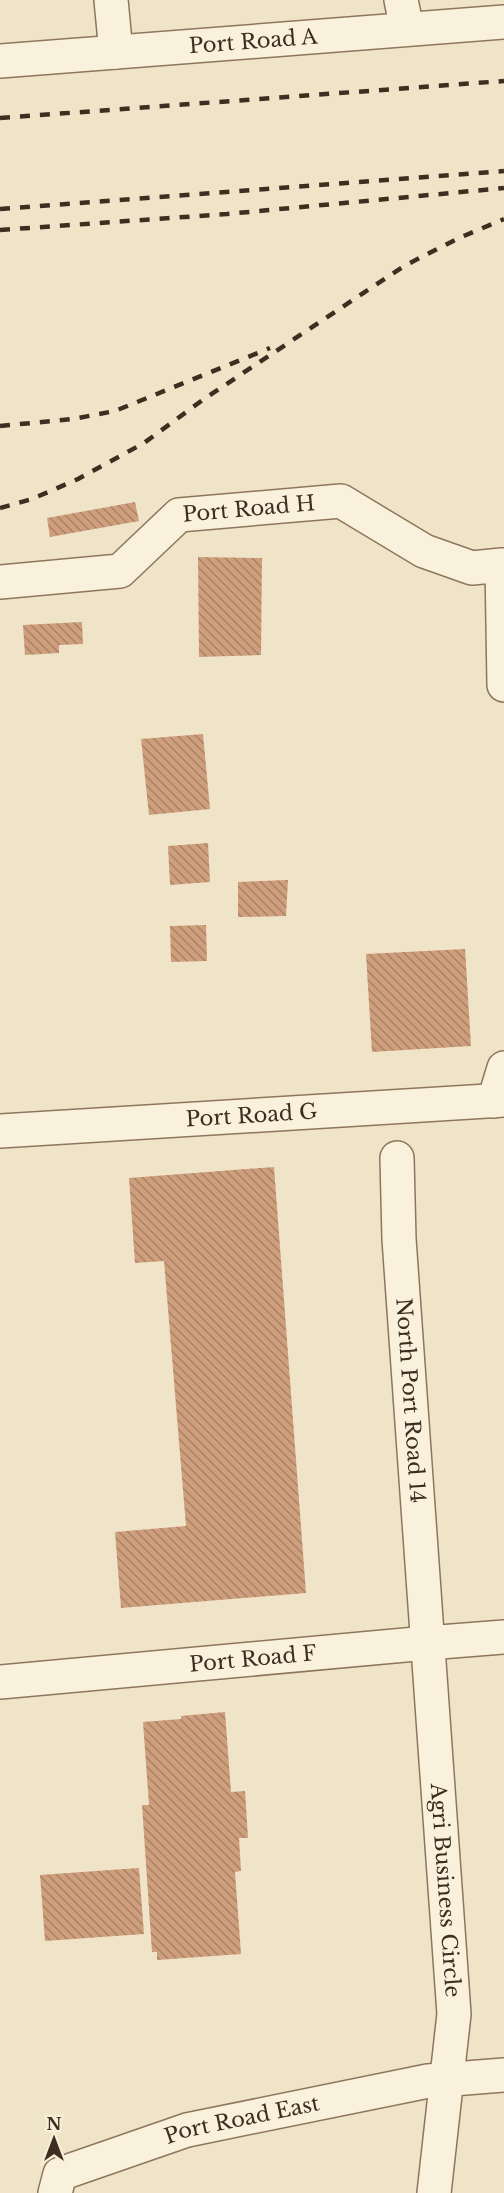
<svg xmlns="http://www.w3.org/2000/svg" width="504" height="2193" viewBox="0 0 504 2193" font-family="'Libre Baskerville',serif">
<defs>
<pattern id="building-back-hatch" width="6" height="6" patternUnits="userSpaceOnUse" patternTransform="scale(1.5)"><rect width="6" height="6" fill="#cf9f7d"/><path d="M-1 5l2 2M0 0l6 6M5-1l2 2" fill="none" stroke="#a98266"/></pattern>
</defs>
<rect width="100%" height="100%" fill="#f0e4c8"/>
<g fill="url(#building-back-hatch)">
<path d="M135,502L139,521L50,537L47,518Z"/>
<path d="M198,557L262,558L261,655L199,657Z"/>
<path d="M82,622L83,644L59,645V653L25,655L23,625Z"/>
<path d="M203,734L210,809L149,815L141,739Z"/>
<path d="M208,843L210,882L170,885L168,846Z"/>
<path d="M288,880L286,916L238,917V882Z"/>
<path d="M206,925L207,961L171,962L170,926Z"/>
<path d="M465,949L471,1046L372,1052L366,954Z"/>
<path d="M274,1167L306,1593L121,1608L115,1532L186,1526L164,1261L135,1263L129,1178Z"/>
<path d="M225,1712L231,1792L245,1791L248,1838H239L241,1871L235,1872L241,1954L157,1960V1952H152L142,1805H149L143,1722L181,1719V1716Z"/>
<path d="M139,1868L144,1934L45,1941L40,1875Z"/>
</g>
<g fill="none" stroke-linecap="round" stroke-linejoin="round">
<defs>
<g id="minor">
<path d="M111,0L116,52"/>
<path d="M401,0L407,29"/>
<path id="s1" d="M0,61L504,22"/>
<path id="s2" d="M0,582L120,571L179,515L341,501L424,551L472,568L502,565L504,685"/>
<path d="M494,1101L504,1068"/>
<path id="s3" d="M0,1131L504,1100"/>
<path id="s4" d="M397,1158L399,1239L454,2014L434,2193"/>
<path id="s5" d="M0,1682L427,1643L504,1637"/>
<path id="s6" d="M55,2193L60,2174L187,2130L428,2081L504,2075"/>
</g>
</defs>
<use href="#minor" stroke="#8d765c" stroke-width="36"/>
<use href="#minor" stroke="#faf1dc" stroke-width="33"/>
<g stroke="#3d2e20" stroke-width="4.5" stroke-dasharray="10 10" stroke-linecap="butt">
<path d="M0,118L504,81"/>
<path d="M0,209L504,171"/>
<path d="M0,230L227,214L504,188"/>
<path d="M0,426L73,419L115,411L270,348"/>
<path d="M0,508L32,499L78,479L144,443L204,399L404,266L459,238L504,219"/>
</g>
</g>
<g text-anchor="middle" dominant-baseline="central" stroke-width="4.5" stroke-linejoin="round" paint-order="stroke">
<g font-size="21" fill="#3d2e20" stroke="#f7eed8">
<text stroke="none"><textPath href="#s1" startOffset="254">Port Road A</textPath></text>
<text stroke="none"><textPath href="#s2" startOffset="272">Port Road H</textPath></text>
<text stroke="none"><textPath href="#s3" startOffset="252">Port Road G</textPath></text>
<text stroke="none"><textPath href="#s4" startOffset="243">North Port Road 14</textPath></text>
<text stroke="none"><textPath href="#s5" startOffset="254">Port Road F</textPath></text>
<text stroke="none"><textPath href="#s4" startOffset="734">Agri Business Circle</textPath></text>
<text stroke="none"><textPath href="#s6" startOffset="210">Port Road East</textPath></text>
</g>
</g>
<g transform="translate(54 2139)" stroke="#f7eed8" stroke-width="4.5" paint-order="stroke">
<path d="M0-4.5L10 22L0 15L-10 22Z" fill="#3d2e20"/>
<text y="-9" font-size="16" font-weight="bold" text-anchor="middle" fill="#3d2e20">N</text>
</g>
</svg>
